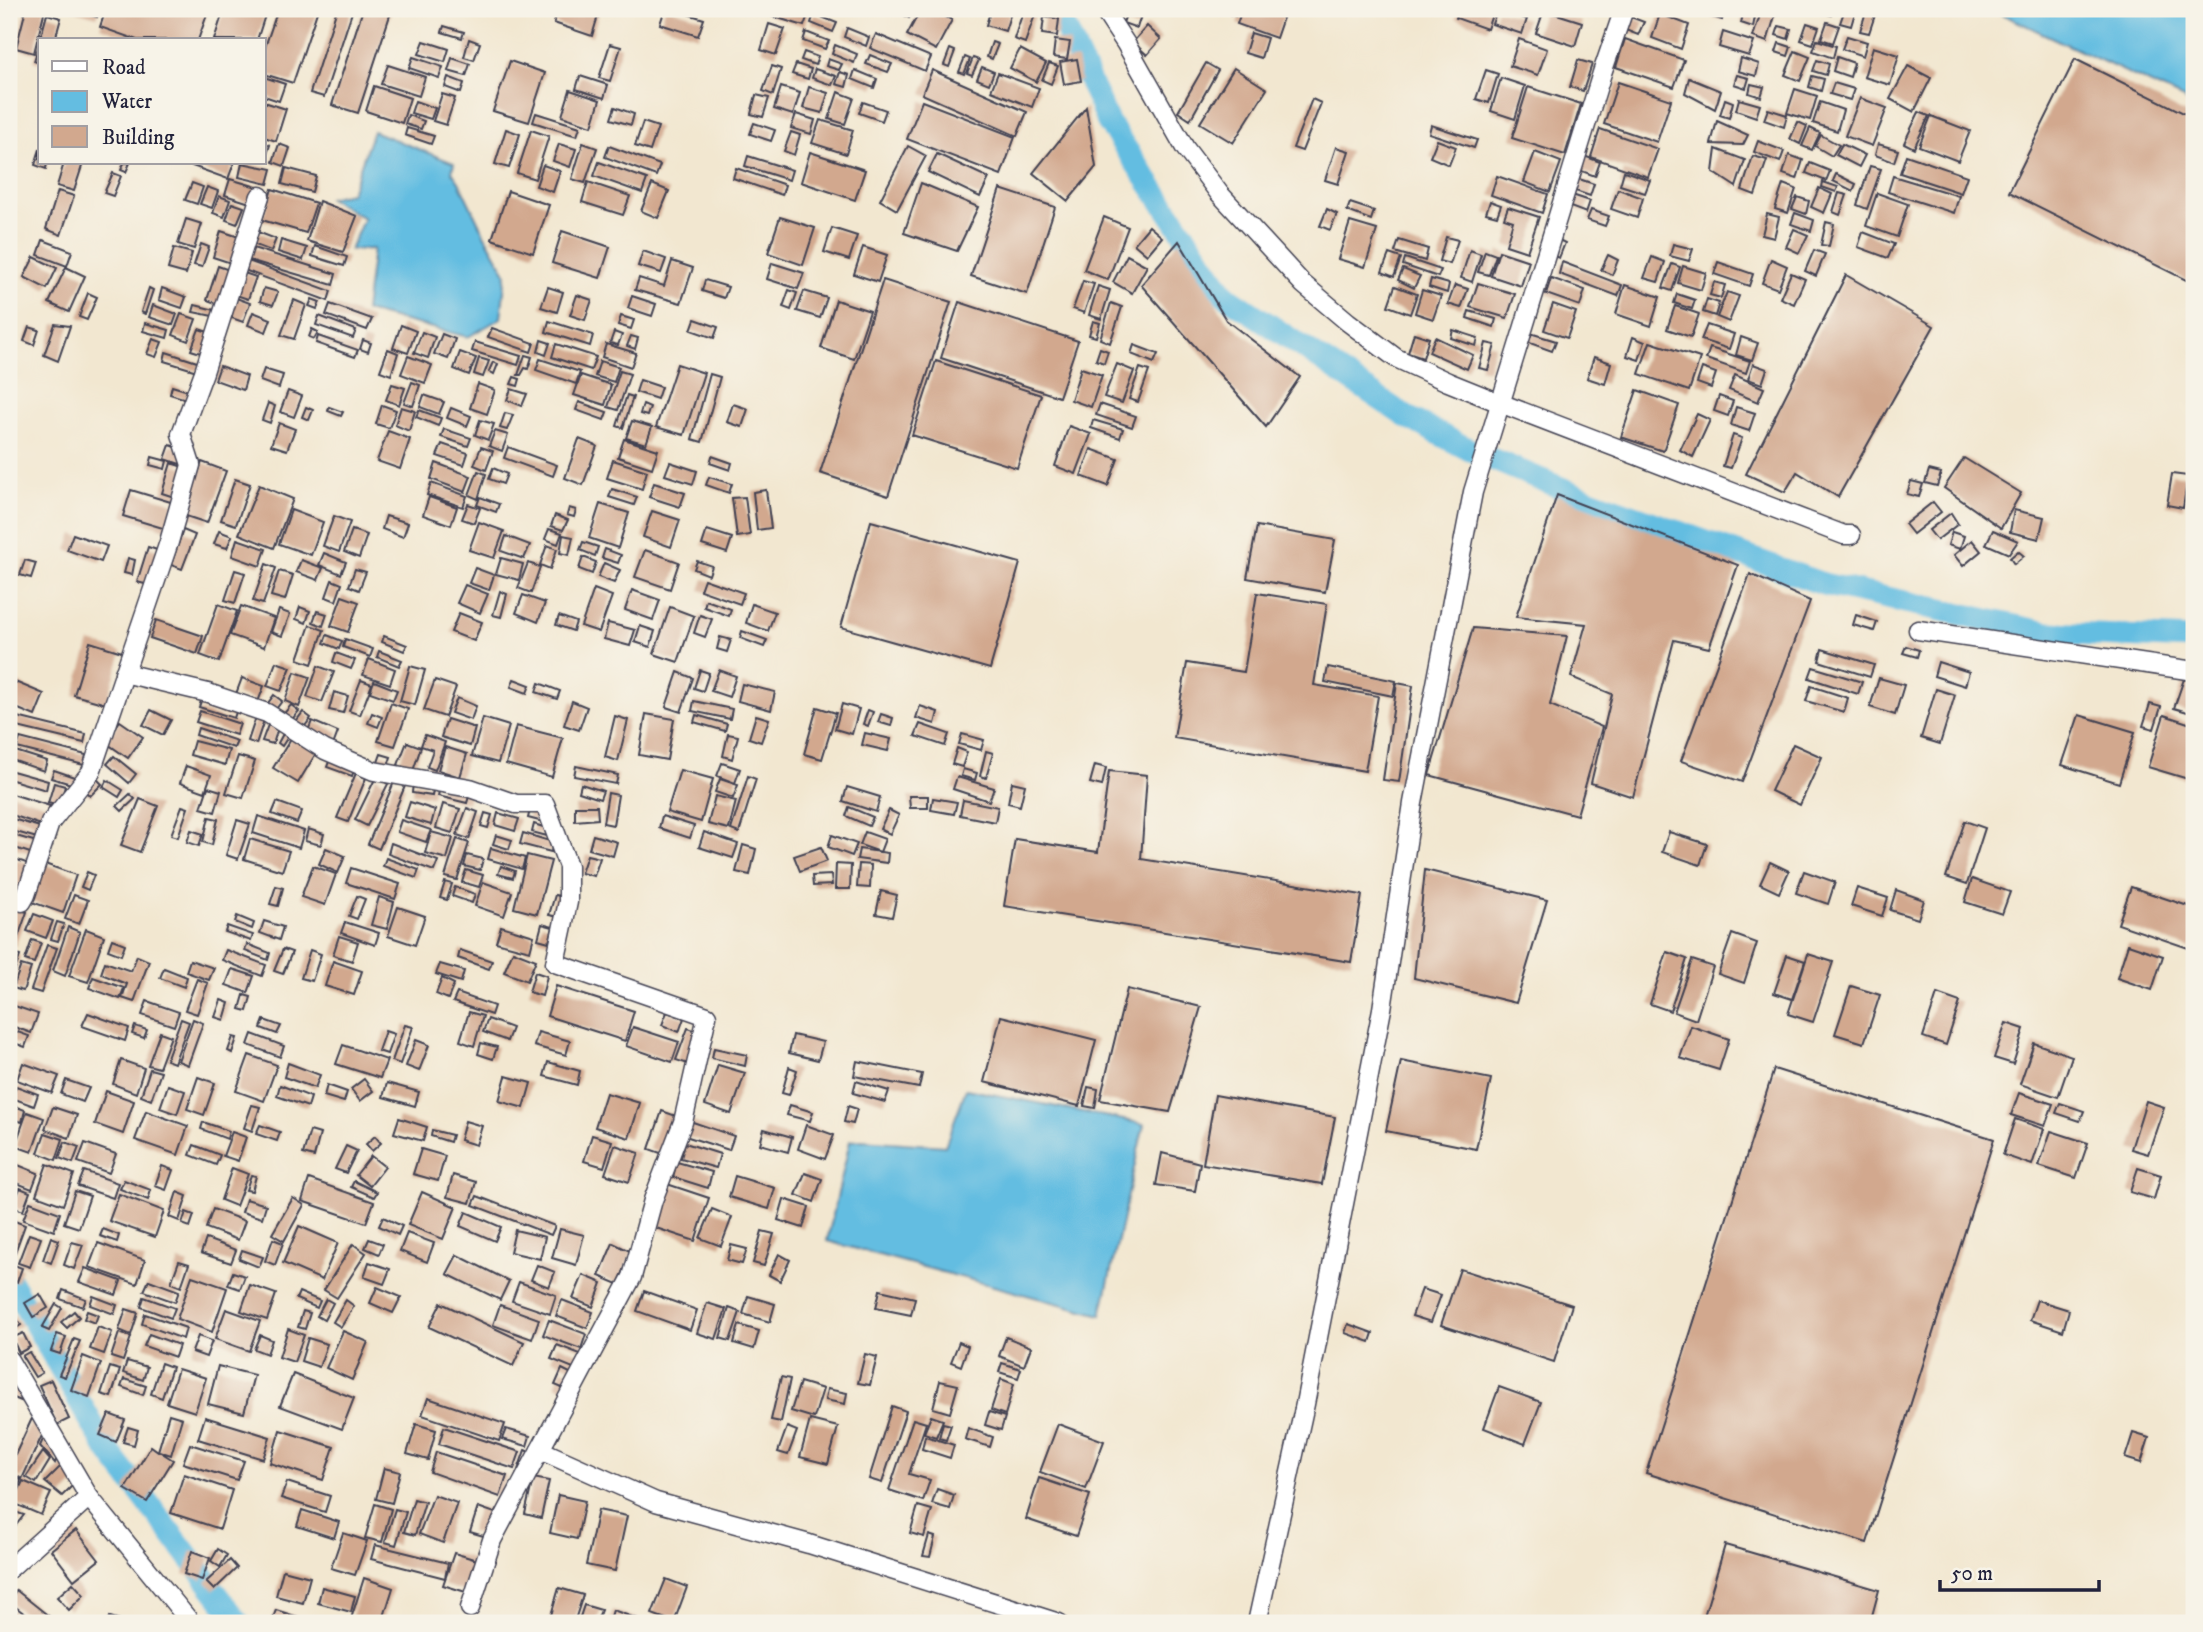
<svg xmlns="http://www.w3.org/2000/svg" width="2203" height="1632" viewBox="0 0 2203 1632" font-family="'IM FELL DW Pica',serif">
<rect width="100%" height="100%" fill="#f7f3e8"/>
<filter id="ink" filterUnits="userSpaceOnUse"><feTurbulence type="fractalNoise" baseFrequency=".0143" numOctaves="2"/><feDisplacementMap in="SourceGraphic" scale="14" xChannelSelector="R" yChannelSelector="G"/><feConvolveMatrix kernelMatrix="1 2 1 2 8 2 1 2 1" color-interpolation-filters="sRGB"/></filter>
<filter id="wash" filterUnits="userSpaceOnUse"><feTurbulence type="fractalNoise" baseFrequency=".00686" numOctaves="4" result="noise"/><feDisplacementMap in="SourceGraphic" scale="28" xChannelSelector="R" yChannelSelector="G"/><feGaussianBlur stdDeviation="1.57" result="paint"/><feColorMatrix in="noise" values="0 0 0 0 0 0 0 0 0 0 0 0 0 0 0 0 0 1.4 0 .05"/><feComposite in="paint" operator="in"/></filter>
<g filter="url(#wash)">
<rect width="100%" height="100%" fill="#f2e7d0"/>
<g fill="#64bde1" stroke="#43708e" stroke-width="2">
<path d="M1991,9H2194V104Z"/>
<path d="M373,131L454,163L452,172L459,182L484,234L506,273L501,318L468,337L365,311L373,249L350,250L364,218L329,198L351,193Z"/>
<path d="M966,1089L1144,1124L1101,1315L827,1241L850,1141L862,1140L945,1146Z"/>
</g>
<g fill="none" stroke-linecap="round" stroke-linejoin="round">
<g stroke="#64bde1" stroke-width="23">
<path d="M1057,9L1108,122L1225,295L1405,416L1470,450L1590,500L1823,584L2047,633L2194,639"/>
<path d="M9,1279L105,1446L239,1623"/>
</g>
</g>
<g id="blocks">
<g fill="#d2a88e">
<path d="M26,9H45L34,53L16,48Z"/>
<path d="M70,9H100L97,17Z"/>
<path d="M106,9H209L198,40H137L100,27Z"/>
<path d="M224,9H267L257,40H214Z"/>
<path d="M278,9H318L293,83L264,74V50Z"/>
<path d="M337,9H353L324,97L310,93Z"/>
<path d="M363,9H392L358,113L332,105Z"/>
<path d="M558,9H600L592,36L554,23Z"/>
<path d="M665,9H671L704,19L698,36L660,24Z"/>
<path d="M773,9H810L804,26L771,16Z"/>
<path d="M894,9H915L909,18Z"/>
<path d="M921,9H931L952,20L936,50L907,35Z"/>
<path d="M991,9H1012L1005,31L986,25Z"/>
<path d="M1024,9H1037L1025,43L1014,39Z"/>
<path d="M1128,9H1143L1137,28L1123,23Z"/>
<path d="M1215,9H1237L1235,16Z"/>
<path d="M1242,9H1286L1276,38L1237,24Z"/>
<path d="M1459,9H1494L1487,29L1456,18Z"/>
<path d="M1669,9H1692L1689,16Z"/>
<path d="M1700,9H1725L1722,20L1699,13Z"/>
<path d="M1819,9H1833L1831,15L1818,11Z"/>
<path d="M1845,9H1856L1851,26L1840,23Z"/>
<path d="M1497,10L1527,19L1522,34L1492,24Z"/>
<path d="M1544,10L1582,22L1575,46L1536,33Z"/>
<path d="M1761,12L1775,16L1767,42L1753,37Z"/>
<path d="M1866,12L1875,15L1869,33L1860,31Z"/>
<path d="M47,14L61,18L55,40H40Z"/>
<path d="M814,14L837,23L833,32L811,23Z"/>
<path d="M1660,14L1689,25L1681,49L1652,38Z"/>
<path d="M1743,14L1755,17L1753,27L1741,23Z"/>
<path d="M1628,16L1644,22L1638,35L1623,29Z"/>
<path d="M1044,17L1059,19L1057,36L1042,34Z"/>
<path d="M1827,22L1839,26L1833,43L1821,39Z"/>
<path d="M1807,23L1819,27L1813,44L1801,40Z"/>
<path d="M769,24L785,29L776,55L761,50Z"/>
<path d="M444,26L464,32L462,38L442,32Z"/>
<path d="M1147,26L1161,39L1147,55L1133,42Z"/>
<path d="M1779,26L1791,29L1788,39L1776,35Z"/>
<path d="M847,28L869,37L866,46L844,37Z"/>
<path d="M806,32L829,41L825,49L803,41Z"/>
<path d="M1723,32L1754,42L1749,56L1719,47Z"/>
<path d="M1251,33L1267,38L1261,58L1245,53Z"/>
<path d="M876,34L931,57L925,71L870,48Z"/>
<path d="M1847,36L1867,42L1863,56L1842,49Z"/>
<path d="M469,39L480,43L474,60L464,57Z"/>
<path d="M1519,39L1547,49L1538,75L1510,66Z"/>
<path d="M1625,39L1684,60L1674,87L1616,67Z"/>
<path d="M1055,40L1070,42L1067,59L1053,57Z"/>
<path d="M1817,40L1836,46L1833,58L1813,51Z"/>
<path d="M40,41V63L34,61Z"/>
<path d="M424,41L449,49L445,62L419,54Z"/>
<path d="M992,42L998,44L992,59L987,57Z"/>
<path d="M1779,43L1791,47L1788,56L1776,52Z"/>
<path d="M610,44L621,47L610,81L599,78Z"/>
<path d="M835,45L857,54L854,63L832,54Z"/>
<path d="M1873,47L1899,55L1890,85L1864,77Z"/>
<path d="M950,49L955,51L949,67L944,65Z"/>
<path d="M1020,49L1046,63L1036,82L1010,68Z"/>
<path d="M1795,51L1810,57L1800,81L1785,75Z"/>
<path d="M804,52L818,57L815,65L801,60Z"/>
<path d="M870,55L892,64L888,72L866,64Z"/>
<path d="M413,57L443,67L439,78L409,68Z"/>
<path d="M965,57L970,59L964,74L959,72Z"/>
<path d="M1837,57L1854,63L1850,77L1833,71Z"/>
<path d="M452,58L470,64L466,76L448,71Z"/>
<path d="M973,58L979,60L972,75L967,73Z"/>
<path d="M1741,58L1759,64L1756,76L1738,71Z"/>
<path d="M828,59L842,64L839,70L826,66Z"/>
<path d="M1077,59L1081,81L1064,84L1060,62Z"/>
<path d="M2075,59L2194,118V284L2009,192Z"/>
<path d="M1578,60L1592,64L1583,91L1570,87Z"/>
<path d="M1817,60L1829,64L1826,75L1813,71Z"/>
<path d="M510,61L545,73L529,122L493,111Z"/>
<path d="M1049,63L1058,66L1051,84L1042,80Z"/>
<path d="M1206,63L1218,70L1190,120L1178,112Z"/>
<path d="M796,64L811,69L808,79L792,74Z"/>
<path d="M388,65L425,77L419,96L381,84Z"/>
<path d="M772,66L781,69L773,95L763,91Z"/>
<path d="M1908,66L1931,78L1914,112L1890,99Z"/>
<path d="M982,67L994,72L989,84L977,79Z"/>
<path d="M1234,68L1267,89L1233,143L1200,123Z"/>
<path d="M815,69L836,76L832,85L812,78Z"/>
<path d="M855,70L877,79L874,88L852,79Z"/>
<path d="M932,70L1027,112L1017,136L922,94Z"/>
<path d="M1486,70L1498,74L1489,103L1476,99Z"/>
<path d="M840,72L849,75L846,87L836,84Z"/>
<path d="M998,73L1039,88L1032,107L991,91Z"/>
<path d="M1737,75L1749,78L1746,88L1734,84Z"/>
<path d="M580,76L608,85L604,98L576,89Z"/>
<path d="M1812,76L1824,79L1821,91L1809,87Z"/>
<path d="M264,77L285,84L279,101L264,96Z"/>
<path d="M448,77L464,83L461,93L445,87Z"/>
<path d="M1501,78L1525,86L1515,119L1491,111Z"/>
<path d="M1689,78L1721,91L1715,109L1685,93Z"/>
<path d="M1618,82L1671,100L1657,142L1604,124Z"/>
<path d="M1834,83L1854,89L1850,100L1830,94Z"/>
<path d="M1751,84L1764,87L1761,97L1749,93Z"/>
<path d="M374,86L410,98L402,123L366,111Z"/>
<path d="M781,87L800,93L793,115L774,109Z"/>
<path d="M809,87L828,93L822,113L803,108Z"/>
<path d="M1528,87L1581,104L1565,155L1512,138Z"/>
<path d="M1795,89L1817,96L1810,120L1787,113Z"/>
<path d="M570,90L600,100L592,126L562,116Z"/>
<path d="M838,92L854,98L845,124L829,119Z"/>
<path d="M9,94L15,96L9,114Z"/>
<path d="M442,94L455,98L446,125L433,121Z"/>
<path d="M756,95L769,98L763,117L751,114Z"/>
<path d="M1860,98L1887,108L1872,146L1845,136Z"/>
<path d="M1312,99L1321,103L1302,151L1293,148Z"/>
<path d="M1725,99L1733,102L1729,118L1720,115Z"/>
<path d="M1739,99L1760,105L1756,117L1736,110Z"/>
<path d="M415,101L435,108L431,119L411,113Z"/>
<path d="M922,101L1015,137L1001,175L907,139Z"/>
<path d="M264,102L286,109L276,141L264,137Z"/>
<path d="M863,102L886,110L882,121L859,113Z"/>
<path d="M1820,102L1843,110L1837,131L1813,123Z"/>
<path d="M615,107L634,114L631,125L611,119Z"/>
<path d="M1086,107L1096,167L1068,201L1033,173Z"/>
<path d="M1768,109L1787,115L1784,127L1764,120Z"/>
<path d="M1919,112L1929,116L1914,148L1904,143Z"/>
<path d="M536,113L580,127L577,136L533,122Z"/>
<path d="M796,114L815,120L811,134L791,128Z"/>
<path d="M408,115L424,121L421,129L405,124Z"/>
<path d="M1931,116L1970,131L1958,161L1919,146Z"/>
<path d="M820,120L853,130L846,154L812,143Z"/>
<path d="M1717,121L1748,135L1743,145L1711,144Z"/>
<path d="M643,122L658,127L650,151L635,146Z"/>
<path d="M1798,122L1807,126L1800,144L1790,139Z"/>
<path d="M754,123L775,130L771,141L750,134Z"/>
<path d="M1431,125L1477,140L1474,148L1429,133Z"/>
<path d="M407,128L434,136L431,144L405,135Z"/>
<path d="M1810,128L1820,133L1812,150L1802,146Z"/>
<path d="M506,129L520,134L509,168L495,164Z"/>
<path d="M1600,129L1658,149L1648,177L1591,157Z"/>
<path d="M531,130L549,136L535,179L517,173Z"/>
<path d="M791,132L800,135L794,155L784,151Z"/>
<path d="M1821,135L1839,145L1832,156L1815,146Z"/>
<path d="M1437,140L1456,147L1449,165L1430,157Z"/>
<path d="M1758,141L1784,151L1780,162L1754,152Z"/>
<path d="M264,143L270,145L265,160H264Z"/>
<path d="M583,143L597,148L585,183L572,179Z"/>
<path d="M279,144L290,148L284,166L273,162Z"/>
<path d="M559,144L576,149L570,167L553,161Z"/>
<path d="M1842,144L1865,155L1859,167L1836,155Z"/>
<path d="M1878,144L1898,150L1894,162L1875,155Z"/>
<path d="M609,146L660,165L656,176L605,157Z"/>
<path d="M908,146L926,156L897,210L880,200Z"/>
<path d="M1336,147L1349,151L1338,184L1325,180Z"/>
<path d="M40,149V163H47L46,169L35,165Z"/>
<path d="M1716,149L1745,160L1736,187L1713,172Z"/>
<path d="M810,152L865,170L855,200L801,182Z"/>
<path d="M1535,152L1561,162L1550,192L1524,182Z"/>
<path d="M937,154L989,178L980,197L928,172Z"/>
<path d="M1789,155L1803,160L1797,179L1783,174Z"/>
<path d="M1906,155L1967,176L1961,193L1900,173Z"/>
<path d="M748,156L792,170L789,180L745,166Z"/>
<path d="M1584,156L1600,162L1595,176L1579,170Z"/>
<path d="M1753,156L1767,160L1755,195L1742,190Z"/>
<path d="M599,162L647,179L642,193L594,176Z"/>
<path d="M64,163H83L74,191L57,186Z"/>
<path d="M124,163H130L126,172L121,170Z"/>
<path d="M184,163H234L228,179Z"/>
<path d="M242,163L272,169L268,184L239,177Z"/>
<path d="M1810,163L1830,171L1826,181L1806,173Z"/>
<path d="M543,165L560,171L553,192L536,186Z"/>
<path d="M1870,166L1881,169L1867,209L1857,205Z"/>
<path d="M286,168L316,176L312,192L282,184Z"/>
<path d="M736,168L785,185L782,195L733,178Z"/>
<path d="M1624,171L1650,180L1645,193L1620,185Z"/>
<path d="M113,173L121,176L113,196L104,193Z"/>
<path d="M1836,174L1856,184L1853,191L1833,181Z"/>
<path d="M1497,176L1548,194L1542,213L1491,195Z"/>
<path d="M1893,176L1959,196L1954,213L1888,192Z"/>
<path d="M1573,177L1594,184L1590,196L1570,189Z"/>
<path d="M230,179L257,187L253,204L225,195Z"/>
<path d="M588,182L630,196L623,215L582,202Z"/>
<path d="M1823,182L1838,187L1836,192L1822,187Z"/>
<path d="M192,183L203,187L197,204L185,200Z"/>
<path d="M921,183L978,207L957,251L904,233Z"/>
<path d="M652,184L669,191L658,218L641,211Z"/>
<path d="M1783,184L1796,189L1788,213L1775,209Z"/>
<path d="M207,187L218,191L212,208L200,204Z"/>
<path d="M1819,188L1832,194L1824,213L1811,207Z"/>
<path d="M272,189L316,203L306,233L262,220Z"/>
<path d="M1000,189L1055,207L1027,294L971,276Z"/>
<path d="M1618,189L1643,198L1637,218L1611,209Z"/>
<path d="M58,191L74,196L61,235L46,229Z"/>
<path d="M508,191L549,205L533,253L492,239Z"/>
<path d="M1839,193L1847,195L1840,215L1833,212Z"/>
<path d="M1877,193L1908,204L1897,237L1866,226Z"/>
<path d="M1569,194L1590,201L1586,213L1565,205Z"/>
<path d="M219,196L230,200L224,217L213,213Z"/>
<path d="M1797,197L1809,201L1806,214L1792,209Z"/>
<path d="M319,201L357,216L343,252L307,241Z"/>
<path d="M1490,201L1501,205L1497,216L1486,213Z"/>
<path d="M232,203L244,207L237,224L226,220Z"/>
<path d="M1350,203L1374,211L1371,220L1347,211Z"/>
<path d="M1508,207L1539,217L1527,252L1506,245L1513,221L1504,218Z"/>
<path d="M1327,209L1337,214L1330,230L1320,226Z"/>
<path d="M1591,210L1609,216L1605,226L1587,220Z"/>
<path d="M1795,213L1814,220L1811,231L1791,224Z"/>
<path d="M1767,214L1779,217L1774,238L1762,235Z"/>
<path d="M780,217L815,228L803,265L768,253Z"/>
<path d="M1104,217L1128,227L1108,280L1084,270Z"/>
<path d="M186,219L202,224L194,249L178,244Z"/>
<path d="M1350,222L1377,230L1365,267L1338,259Z"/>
<path d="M1826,222L1834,224L1829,246L1821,245Z"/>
<path d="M1149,226L1162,237L1147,255L1134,244Z"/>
<path d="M832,228L857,236L849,260L824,252Z"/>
<path d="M1794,229L1808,235L1799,253L1786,247Z"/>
<path d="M221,231L239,237L231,263L213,257Z"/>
<path d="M255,231L276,239L271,251L250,243Z"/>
<path d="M562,231L610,247L600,278L552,263Z"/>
<path d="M1863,232L1894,244L1888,258L1858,247Z"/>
<path d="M1446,237L1458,240L1450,264L1439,261Z"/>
<path d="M1555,238L1565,243L1559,258L1548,254Z"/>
<path d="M43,240L72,251L67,266L38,255Z"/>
<path d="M281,240L307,248L303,260L278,252Z"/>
<path d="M1399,240L1428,249L1425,261L1395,252Z"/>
<path d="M1179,241L1226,320L1300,377L1266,427L1141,285Z"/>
<path d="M201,244L209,247L202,267L194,265Z"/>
<path d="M1673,244L1693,249L1689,261L1670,256Z"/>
<path d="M315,246L347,257L344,266L312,256Z"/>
<path d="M863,247L887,255L878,282L854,274Z"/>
<path d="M174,248L192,253L186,274L168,269Z"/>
<path d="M253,248L336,274L333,285L249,260Z"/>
<path d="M1470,250L1481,254L1472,282L1461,278Z"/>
<path d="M1814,250L1825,254L1816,276L1805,271Z"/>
<path d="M643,251L666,259L661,273L638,266Z"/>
<path d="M1485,251L1496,255L1489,275L1478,272Z"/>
<path d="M1499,251L1529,261L1521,286L1491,276Z"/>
<path d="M1389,254L1401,258L1394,277L1382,272Z"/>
<path d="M1127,255L1147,266L1132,293L1113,282Z"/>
<path d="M1608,255L1618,260L1612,275L1601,270Z"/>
<path d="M34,257L57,268L47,289L24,277Z"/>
<path d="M1652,257L1665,262L1658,282L1644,278Z"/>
<path d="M1405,258L1441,270L1438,277L1403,265Z"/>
<path d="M1771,259L1787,266L1778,289L1762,283Z"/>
<path d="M248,261L331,291L328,301L244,270Z"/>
<path d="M672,261L693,268L681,303L635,290L639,278L664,286Z"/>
<path d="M1562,262L1622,285L1618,296L1559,274Z"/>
<path d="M1718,262L1753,274L1749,286L1714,274Z"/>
<path d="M772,263L804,273L798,289L767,279Z"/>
<path d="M1672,264L1680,267L1672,291L1663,288Z"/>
<path d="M218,266L232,271L221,305L207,300Z"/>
<path d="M1683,266L1706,273L1701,290L1678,283Z"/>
<path d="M66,267L85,276L69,312L49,303Z"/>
<path d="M1403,269L1420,276L1414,288L1398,280Z"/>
<path d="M244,273L256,277L248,299L236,295Z"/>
<path d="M1791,273L1805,279L1794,304L1780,298Z"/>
<path d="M1846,275L1934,326L1838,497L1797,472L1785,492L1746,474Z"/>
<path d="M1551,278L1585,290L1580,306L1546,294Z"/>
<path d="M1431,279L1449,284L1447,293L1429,287Z"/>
<path d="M705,280L728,287L724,298L702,291Z"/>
<path d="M883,280L951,302L888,496L820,473Z"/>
<path d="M1083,281L1094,284L1084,313L1073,309Z"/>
<path d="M1714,282L1725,285L1721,298L1710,295Z"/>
<path d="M1478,283L1515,294L1507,318L1470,307Z"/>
<path d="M1455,285L1468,289L1461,308L1448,304Z"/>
<path d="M1625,285L1660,297L1651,326L1616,314Z"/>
<path d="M1098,286L1110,290L1101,319L1089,315Z"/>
<path d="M1395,286L1417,294L1410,314L1388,306Z"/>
<path d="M548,287L563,292L557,312L541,307Z"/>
<path d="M149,288L153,290L145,314L141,312Z"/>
<path d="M162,288L186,297L182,308L159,300Z"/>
<path d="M264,288L278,292L273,305L260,301Z"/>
<path d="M789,290L797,293L791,310L783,307Z"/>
<path d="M1422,290L1441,296L1433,319L1415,313Z"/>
<path d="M804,291L827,298L820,318L797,311Z"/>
<path d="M1727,292L1739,296L1729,322L1717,317Z"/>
<path d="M88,293L97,297L87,320L79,317Z"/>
<path d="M1677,294L1695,300L1692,309L1674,303Z"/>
<path d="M577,295L592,300L585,320L570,315Z"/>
<path d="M632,296L656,304L652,316L628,308Z"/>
<path d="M236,298L250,303L243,322L229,317Z"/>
<path d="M312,299L320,302L317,309L309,306Z"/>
<path d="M1707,299L1719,303L1715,316L1703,312Z"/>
<path d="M294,300L306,305L294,339L281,335Z"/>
<path d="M836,300L870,311L854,359L821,348Z"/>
<path d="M959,302L1078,341L1059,397L941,358Z"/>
<path d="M1111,303L1122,307L1110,343L1100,339Z"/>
<path d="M330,304L372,319L367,330L326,315Z"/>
<path d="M1553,304L1576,312L1567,338L1544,330Z"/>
<path d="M153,305L177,314L173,325L149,317Z"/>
<path d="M195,305L219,311L218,317L193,312Z"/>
<path d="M1675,306L1699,314L1691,337L1667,329Z"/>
<path d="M1469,311L1496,319L1494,327L1467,318Z"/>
<path d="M253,312L271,319L266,332L248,325Z"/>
<path d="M181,314L196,319L188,341L173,335Z"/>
<path d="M319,316L356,330L353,338L316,325Z"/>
<path d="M621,316L634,320L631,329L618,325Z"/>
<path d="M695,319L718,327L714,338L691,330Z"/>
<path d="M549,321L593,335L590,346L546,332Z"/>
<path d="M1093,321L1100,323L1096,337L1089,335Z"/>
<path d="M145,323L169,330L167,338L143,331Z"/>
<path d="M55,324L70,326L58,361L44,355Z"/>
<path d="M401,325L416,331L408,353L393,348Z"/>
<path d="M1707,325L1734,334L1729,349L1701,340Z"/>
<path d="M29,327L39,330L34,345L24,341Z"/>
<path d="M492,328L534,343L531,352L488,337Z"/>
<path d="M199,329L214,334L207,355L191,350Z"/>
<path d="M312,329L318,332L314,339L309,337Z"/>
<path d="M1453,330L1478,338L1476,346L1451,338Z"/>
<path d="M422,332L435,337L428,358L414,353Z"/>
<path d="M614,332L622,335L618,345L610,343Z"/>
<path d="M1414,333L1429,338L1423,358L1408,353Z"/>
<path d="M1530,333L1556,341L1552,351L1527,342Z"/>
<path d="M442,334L455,339L448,359L434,354Z"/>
<path d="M318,336L358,350L355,357L316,343Z"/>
<path d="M631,336L638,338L635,349L627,346Z"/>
<path d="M1435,337L1473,355L1467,369L1429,352Z"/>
<path d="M1633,337L1645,342L1639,360L1627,356Z"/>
<path d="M1741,337L1758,343L1752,360L1736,355Z"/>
<path d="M153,339L162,342L156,357L147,354Z"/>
<path d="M363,340L371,343L368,352L360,349Z"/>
<path d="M541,340L550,343L546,355L538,352Z"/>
<path d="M475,342L521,356L518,365L472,351Z"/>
<path d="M1650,342L1700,358L1689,391L1639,374Z"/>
<path d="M1486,343L1495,345L1488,370L1479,368Z"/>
<path d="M556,344L596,357L591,370L552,357Z"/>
<path d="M606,344L636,353L631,367L602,357Z"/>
<path d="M1134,345L1158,354L1154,363L1131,354Z"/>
<path d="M1100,348L1108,351L1104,363L1096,360Z"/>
<path d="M1710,348L1750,361L1746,373L1706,359Z"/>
<path d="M388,349L398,353L391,375L380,371Z"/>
<path d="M166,352L200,363L197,371L164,361Z"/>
<path d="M460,352L476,358L469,375L454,369Z"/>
<path d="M525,355L532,357L528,369L525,368L521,375H518Z"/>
<path d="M408,356L432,365L425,383L401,374Z"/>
<path d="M1594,357L1611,363L1605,384L1587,378Z"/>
<path d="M479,358L489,361L483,377L474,374Z"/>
<path d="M540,359L580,372L576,384L536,370Z"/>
<path d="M600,361L619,367L614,382L595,376Z"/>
<path d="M936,361L1041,395L1017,468L912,435Z"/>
<path d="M493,362L498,364L494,374L489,371Z"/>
<path d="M677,364L704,373L684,435L656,427Z"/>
<path d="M1117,364L1134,371L1122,403L1104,397Z"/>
<path d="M1753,364L1767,369L1762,384L1748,379Z"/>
<path d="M220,366L247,376L243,390L215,380Z"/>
<path d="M1081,368L1102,375L1091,407L1071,400Z"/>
<path d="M1140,368L1149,371L1138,402L1129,399Z"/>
<path d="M1702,368L1716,373L1711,388L1697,383Z"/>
<path d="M264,369L283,375L279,388L260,381Z"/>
<path d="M620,371L630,374L618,410L608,407Z"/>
<path d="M710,374L720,377L702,442L692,439Z"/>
<path d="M581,375L611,385L605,405L574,395Z"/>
<path d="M1735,375L1764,388L1758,402L1729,390Z"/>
<path d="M514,377L520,379L518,386L511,384Z"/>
<path d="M640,380L661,387L657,399L636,392Z"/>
<path d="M412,382L420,385L413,406L404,403Z"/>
<path d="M392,384L405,388L399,405L386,400Z"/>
<path d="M478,384L495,390L487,414L470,408Z"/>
<path d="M172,386L188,391L186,399L170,394Z"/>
<path d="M511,389L527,394L522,406L507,400Z"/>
<path d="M1637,390L1679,405L1663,451L1621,437Z"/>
<path d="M288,391L302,396L294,417L280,412Z"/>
<path d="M424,395L444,402L439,414L420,407Z"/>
<path d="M627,395L633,397L623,428L617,426Z"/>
<path d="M1719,396L1733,401L1728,416L1714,411Z"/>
<path d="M579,402L607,412L604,420L576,410Z"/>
<path d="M268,403L275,406L270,423L262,420Z"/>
<path d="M643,404L650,407L647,416L640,414Z"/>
<path d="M733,404L748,409L742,427L727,422Z"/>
<path d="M1100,404L1136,416L1132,427L1096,415Z"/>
<path d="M382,405L396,410L389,428L376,424Z"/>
<path d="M306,407L313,410L309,420L302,417Z"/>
<path d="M329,407L343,412L341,416L328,411Z"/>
<path d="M401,407L415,411L409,431L395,425Z"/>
<path d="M1736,407L1755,413L1749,431L1731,425Z"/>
<path d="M451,408L471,416L467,426L447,418Z"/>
<path d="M419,410L441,418L438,426L416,417Z"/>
<path d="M505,413L513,415L507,430L500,428Z"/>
<path d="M1697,414L1710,420L1693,457L1680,450Z"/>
<path d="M480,420L494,424L488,440L475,435Z"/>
<path d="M1093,420L1123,429L1120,438L1091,428Z"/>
<path d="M632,421L652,427L646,444L626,438Z"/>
<path d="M279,423L295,429L287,450L271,445Z"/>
<path d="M1069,426L1091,434L1076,474L1055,466Z"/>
<path d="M444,429L471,438L468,446L441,437Z"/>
<path d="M388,431L410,439L400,469L377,461Z"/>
<path d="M495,431L508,435L502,451L489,446Z"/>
<path d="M1733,435L1742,438L1731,468L1723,466Z"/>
<path d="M579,439L597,446L583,485L565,478Z"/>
<path d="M624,439L658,450L652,468L618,457Z"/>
<path d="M442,444L468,453L464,465L437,456Z"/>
<path d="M170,445L185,450L180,464L165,459Z"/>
<path d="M481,447L493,451L486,470L474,465Z"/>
<path d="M508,447L557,465L553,476L504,458Z"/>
<path d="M1091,449L1118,459L1108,486L1081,476Z"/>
<path d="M712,456L732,463L730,470L710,463Z"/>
<path d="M152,457L167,461L165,469L150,465Z"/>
<path d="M1964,458L2021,493L2001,528L1944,488Z"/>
<path d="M613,460L647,471L642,489L607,478Z"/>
<path d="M202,462L226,471L207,523L183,515Z"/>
<path d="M670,462L697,471L693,484L665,475Z"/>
<path d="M171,463L186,468L177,498L162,493Z"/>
<path d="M436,463L471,476L465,492L431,479Z"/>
<path d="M493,468L507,474L503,484L489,479Z"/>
<path d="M1929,470L1941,473L1937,486L1925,483Z"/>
<path d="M478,471L486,474L478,499L469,495Z"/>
<path d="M2172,474L2188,476L2183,508L2167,505Z"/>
<path d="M709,477L732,484L729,493L706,485Z"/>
<path d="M235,479L250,484L236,525L221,520Z"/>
<path d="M1911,481L1923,484L1919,497L1907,494Z"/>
<path d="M431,483L467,496L463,507L427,495Z"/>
<path d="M654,483L685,493L680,507L649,497Z"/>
<path d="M259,485L293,499L274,548L239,534Z"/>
<path d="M612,489L637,497L634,505L609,497Z"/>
<path d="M131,490L174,503L166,529L123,516Z"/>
<path d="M766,490L771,528L757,530L753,492Z"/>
<path d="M1557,495L1738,565L1709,648L1674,640L1633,797L1591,783L1612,694L1571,677L1586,624L1516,617Z"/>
<path d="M429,497L457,507L451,525L423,515Z"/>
<path d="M480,497L499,504L496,512L477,505Z"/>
<path d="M745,497L750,535L737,537L732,498Z"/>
<path d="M1933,502L1941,512L1913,534L1905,524Z"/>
<path d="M468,504L480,508L474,523L462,519Z"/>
<path d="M600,504L629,513L618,548L589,538Z"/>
<path d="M569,508L576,510L574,517L567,515Z"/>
<path d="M291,510L323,522L311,555L279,544Z"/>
<path d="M2014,510L2044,517L2039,539L2010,532Z"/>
<path d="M652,511L680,520L671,547L643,537Z"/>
<path d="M1951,513L1958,524L1937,540L1929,530Z"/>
<path d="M555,515L568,520L563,530L551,526Z"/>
<path d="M334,516L350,522L339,552L323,546Z"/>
<path d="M386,516L408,523L403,537L382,529Z"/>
<path d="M871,521L1020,563L990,669L841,627Z"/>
<path d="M479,522L504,531L494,558L469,550Z"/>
<path d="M1257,526L1335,540L1325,592L1247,578Z"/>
<path d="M549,529L562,533L558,544L545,539Z"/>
<path d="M183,530L195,535L182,569L171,565Z"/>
<path d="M352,530L367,535L359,558L344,552Z"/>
<path d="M707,530L732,538L727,553L702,545Z"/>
<path d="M1993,530L2018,541L2009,554L1986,544Z"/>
<path d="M219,531L232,536L227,548L214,544Z"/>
<path d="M1952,532L1964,536L1960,549L1948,545Z"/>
<path d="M73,534L107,546L101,562L67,550Z"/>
<path d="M563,535L573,537L569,555L560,553Z"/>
<path d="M506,536L530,545L524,559L501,551Z"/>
<path d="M237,539L266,549L260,566L232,556Z"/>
<path d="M1972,540L1981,551L1963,566L1954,555Z"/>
<path d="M583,542L598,547L595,556L580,550Z"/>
<path d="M547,545L557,549L550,569L540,565Z"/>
<path d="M148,547L160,551L149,585L137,582Z"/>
<path d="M605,549L621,555L618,563L602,558Z"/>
<path d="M645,550L679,562L670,589L635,577Z"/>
<path d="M2018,551L2024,556L2014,564L2010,558Z"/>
<path d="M324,553L346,562L341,574L319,565Z"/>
<path d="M583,557L596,562L592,574L579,569Z"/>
<path d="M128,558L135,560L132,575L124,573Z"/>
<path d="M501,558L523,564L519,580L496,574Z"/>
<path d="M25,560L36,563L31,578L20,575Z"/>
<path d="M301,560L323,568L318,580L296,572Z"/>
<path d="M697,561L712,566L709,575L694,569Z"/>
<path d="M528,563L540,567L531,593L518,588Z"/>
<path d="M604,563L620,570L614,583L598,577Z"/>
<path d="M266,564L276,568L263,604L253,601Z"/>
<path d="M475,568L494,575L489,590L469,583Z"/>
<path d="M355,569L366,572L359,590L349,586Z"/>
<path d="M235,570L245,573L235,603L225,600Z"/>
<path d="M279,571L293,575L285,600L271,596Z"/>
<path d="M1750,574L1810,601L1742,782L1681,761Z"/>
<path d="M704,579L744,593L740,604L700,590Z"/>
<path d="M332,580L342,584L336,601L326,597Z"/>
<path d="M465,585L488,594L480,613L457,603Z"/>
<path d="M594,589L612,596L599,632L581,626Z"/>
<path d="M632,590L660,600L653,620L625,610Z"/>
<path d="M500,591L507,594L501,617L493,615Z"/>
<path d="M1257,593L1327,604L1314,685L1378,696L1365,771L1174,738L1187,663L1244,672Z"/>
<path d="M523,595L545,603L538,622L516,613Z"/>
<path d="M342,596L359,602L348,632L331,626Z"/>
<path d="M706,600L731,609L729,616L704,607Z"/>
<path d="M218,604L237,611L219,662L200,655Z"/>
<path d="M752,604L775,612L768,631L746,623Z"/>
<path d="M241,606L274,618L264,647L230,635Z"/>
<path d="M300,607L310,611L306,623L296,619Z"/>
<path d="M670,607L694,616L678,662L654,654Z"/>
<path d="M279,610L290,614L282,636L271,632Z"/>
<path d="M317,611L327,614L323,626L313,622Z"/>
<path d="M459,613L482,622L474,641L451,632Z"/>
<path d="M700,615L712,619L705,637L694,633Z"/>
<path d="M1856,615L1877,622L1874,631L1853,625Z"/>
<path d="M559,616L576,622L573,631L556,625Z"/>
<path d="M156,620L203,636L197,654L150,638Z"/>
<path d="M608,623L635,630L630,646L604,639Z"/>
<path d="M310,625L324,630L312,664L298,659Z"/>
<path d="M640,626L655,631L650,647L635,642Z"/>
<path d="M1473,628L1567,636L1550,705L1602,727L1577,815L1429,775Z"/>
<path d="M742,631L767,640L764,647L740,638Z"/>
<path d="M327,635L342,641L339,649L324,643Z"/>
<path d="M384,636L407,645L404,651L382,642Z"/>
<path d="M720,637L731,640L727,652L717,649Z"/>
<path d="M345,639L373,649L370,657L343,647Z"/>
<path d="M90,642L122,652L106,704L74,695Z"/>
<path d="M1906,646L1919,650L1917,657L1903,653Z"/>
<path d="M1822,649L1874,665L1870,677L1819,661Z"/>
<path d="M379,651L402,660L399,666L377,657Z"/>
<path d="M336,653L355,660L351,669L333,662Z"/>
<path d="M369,659L395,669L390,684L363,675Z"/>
<path d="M276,662L291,667L281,691L267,686Z"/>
<path d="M1938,662L1969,672L1965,686L1934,676Z"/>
<path d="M318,666L334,672L322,702L307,697Z"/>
<path d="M410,666L425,670L415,705L400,701Z"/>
<path d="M1328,667L1396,681L1393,696L1325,682Z"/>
<path d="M1813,667L1862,682L1858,694L1809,678Z"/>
<path d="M700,670L709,673L703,691L694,688Z"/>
<path d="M719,670L736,676L729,697L711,691Z"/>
<path d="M295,672L310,677L299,707L285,701Z"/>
<path d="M678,672L693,678L681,712L666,707Z"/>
<path d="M242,678L264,686L258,702L236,694Z"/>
<path d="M1879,678L1904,685L1895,715L1870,707Z"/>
<path d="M514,679L530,685L527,693L511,687Z"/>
<path d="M2184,679L2194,682V714L2174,708Z"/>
<path d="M361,680L372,684L360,715L349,711Z"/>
<path d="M435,680L456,687L445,717L424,710Z"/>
<path d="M374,681L397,690L393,700L370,692Z"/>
<path d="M15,682L44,694L35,716L9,705V696Z"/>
<path d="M539,683L560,691L557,699L536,692Z"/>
<path d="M1397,683L1413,686L1399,782L1383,780Z"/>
<path d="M742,684L775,692L771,710L738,701Z"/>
<path d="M1811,686L1848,698L1844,712L1806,701Z"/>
<path d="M1936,689L1955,695L1940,744L1921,738Z"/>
<path d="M334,692L348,696L343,713L329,710Z"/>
<path d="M203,695L238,706L234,718L199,707Z"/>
<path d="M274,695L282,701L273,713L265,707Z"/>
<path d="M457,698L476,706L471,720L451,713Z"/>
<path d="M572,701L587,707L579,730L564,725Z"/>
<path d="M694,701L732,709L730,719L692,711Z"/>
<path d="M391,703L408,709L395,746L378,741Z"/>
<path d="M842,704L859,709L852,734L835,729Z"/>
<path d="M2150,704L2161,707L2154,729L2143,726Z"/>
<path d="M291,705L299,711L289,723L281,717Z"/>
<path d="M920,706L938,712L935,724L916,718Z"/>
<path d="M817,707L836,713L822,759L804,754Z"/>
<path d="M151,710L171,720L163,735L143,725Z"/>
<path d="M868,710L873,712L868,726L863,724Z"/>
<path d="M200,711L240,724L236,735L196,722Z"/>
<path d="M303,712L311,718L302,730L294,724Z"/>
<path d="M372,713L382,717L378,727L368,723Z"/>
<path d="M646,714L674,719L667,760L639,755Z"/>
<path d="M881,714L893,718L891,726L878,722Z"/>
<path d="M9,715L86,734L84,743L9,725Z"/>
<path d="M696,715L727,724L725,731L694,722Z"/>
<path d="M756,715L769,719L761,742L749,738Z"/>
<path d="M2079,715L2135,732L2119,783L2062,765Z"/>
<path d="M2164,715L2194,725V758L2188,779L2148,767Z"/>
<path d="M615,716L628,720L618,761L605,757Z"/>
<path d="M256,717L264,720L256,744L248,741Z"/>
<path d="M483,718L509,726L498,763L472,756Z"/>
<path d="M447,719L475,728L470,746L441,737Z"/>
<path d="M120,721L143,737L128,758L105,742Z"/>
<path d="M312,721L338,732L332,748L306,736Z"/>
<path d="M920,724L949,734L945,746L915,736Z"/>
<path d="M268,725L278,728L273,744L262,741Z"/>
<path d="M516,726L563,738L552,777L506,764Z"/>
<path d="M198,728L237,741L234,748L196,735Z"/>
<path d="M284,732L289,735L282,746L278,743Z"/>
<path d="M865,733L891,739L888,751L862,745Z"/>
<path d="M728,734L738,736L732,759L723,756Z"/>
<path d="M962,734L984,740L981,750L959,744Z"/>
<path d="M293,735L318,750L298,783L273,768Z"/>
<path d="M425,735L445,742L435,770L427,767L433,750L421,746Z"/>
<path d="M20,738L86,755L84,765L17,748Z"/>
<path d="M194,741L229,750L225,765L190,755Z"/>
<path d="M407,742L421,747L413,771L398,765Z"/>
<path d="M1793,744L1822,757L1800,805L1771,791Z"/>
<path d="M445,747L467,754L460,777L438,770Z"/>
<path d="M957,748L967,752L962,767L952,764Z"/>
<path d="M12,750L47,761L44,771L9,759Z"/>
<path d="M986,751L993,753L986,778L980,776Z"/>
<path d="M381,754L391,757L387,769L377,765Z"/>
<path d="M114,756L136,774L129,783L107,764Z"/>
<path d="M238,756L255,761L243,798L226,793Z"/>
<path d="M330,759L355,767L352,776L327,767Z"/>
<path d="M722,763L740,769L735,783L717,776Z"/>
<path d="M1095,765L1106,768L1102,786L1090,783Z"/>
<path d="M186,766L211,775L205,792L180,783Z"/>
<path d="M576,766L618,775L616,784L574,776Z"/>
<path d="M963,769L977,773L975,780L961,776Z"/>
<path d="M9,770L48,781L46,790L9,779Z"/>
<path d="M54,770L80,779L78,786L51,778Z"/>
<path d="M680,770L713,779L701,822L667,812Z"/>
<path d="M1109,771L1147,775L1141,859L1362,895L1351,962L1004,906L1015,839L1098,852Z"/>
<path d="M356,773L366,778L348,822L337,818Z"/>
<path d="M748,776L756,779L739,833L731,830Z"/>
<path d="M376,777L388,784L367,826L355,820Z"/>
<path d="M957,777L994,788L989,801L953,789Z"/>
<path d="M96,778L102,784L90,796L84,790Z"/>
<path d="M720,779L738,785L733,798L715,792Z"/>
<path d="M107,780L123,790L119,797L103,787Z"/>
<path d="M394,782L405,786L379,849L368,844Z"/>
<path d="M1012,782L1025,785L1020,806L1008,803Z"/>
<path d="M54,783L65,786L59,806L48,803Z"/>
<path d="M413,783L434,786L432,796L412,793Z"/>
<path d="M581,784L603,791L600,799L579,792Z"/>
<path d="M440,786L470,793L467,803L438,796Z"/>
<path d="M208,787L221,791L215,812L201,808Z"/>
<path d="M847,787L880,797L876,812L843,801Z"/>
<path d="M9,793L50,806L44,826L9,814Z"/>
<path d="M608,793L618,795L613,825L603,823Z"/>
<path d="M130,794L135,799L122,811L117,806Z"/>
<path d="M715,796L736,801L729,829L708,824Z"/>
<path d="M909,796H928V808H910Z"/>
<path d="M933,798L957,802L954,814L931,810Z"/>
<path d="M140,799L158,806L140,852L121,845Z"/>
<path d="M963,800L998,807L995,822L960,815Z"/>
<path d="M277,802L302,811L297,823L272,814Z"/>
<path d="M410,802L435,810L431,825L405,817Z"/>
<path d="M443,804L460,809L452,833L436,828Z"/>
<path d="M182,806L188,808L178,837L171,835Z"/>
<path d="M575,806H597L598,819L575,821Z"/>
<path d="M849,807L873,817L869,826L846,816Z"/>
<path d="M467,808L478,812L469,839L457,835Z"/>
<path d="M530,810L545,815L543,822L528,818Z"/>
<path d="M889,810L899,815L890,834L880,829Z"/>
<path d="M485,813L492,815L488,828L481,826Z"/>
<path d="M498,813L519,819L515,831L495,825Z"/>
<path d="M258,816L304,831L299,848L253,833Z"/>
<path d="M662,816L694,826L690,838L659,828Z"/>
<path d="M209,817L218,819L212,845L203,842Z"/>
<path d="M9,818L40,827L37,838L9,830Z"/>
<path d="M237,820L250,824L238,859L226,855Z"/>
<path d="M401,820L431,830L426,842L397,832Z"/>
<path d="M1965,821L1985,828L1967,884L1946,877Z"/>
<path d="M534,824L549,829L547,836L532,832Z"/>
<path d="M308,829L324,834L321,845L305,841Z"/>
<path d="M191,830L203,834L199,846L187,842Z"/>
<path d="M431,832L453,838L447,859L425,853Z"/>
<path d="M704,832L738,844L733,858L699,847Z"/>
<path d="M865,832L885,839L880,852L860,845Z"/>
<path d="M1669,832L1707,844L1700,865L1662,852Z"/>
<path d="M523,833L553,842L551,852L520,844Z"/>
<path d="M9,834L37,842L33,854L9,846Z"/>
<path d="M496,835L512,840L509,849L493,844Z"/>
<path d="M593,835L617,842L613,856L589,849Z"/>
<path d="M832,835L857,844L852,856L828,847Z"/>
<path d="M250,839L289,851L282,871L244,859Z"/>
<path d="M457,839L469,843L457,880L445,877Z"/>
<path d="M391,843L438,861L434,871L388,854Z"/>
<path d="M743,845L756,849L750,875L736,872Z"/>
<path d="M821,847L827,861L800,871L794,856Z"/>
<path d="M326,848L345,856L338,873L319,864Z"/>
<path d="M491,848L525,858L522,869L488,859Z"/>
<path d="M859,849L888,853L887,863L857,859Z"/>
<path d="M467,855L483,859L480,870L464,866Z"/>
<path d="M527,855L551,861L537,914L514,908Z"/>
<path d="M587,855L600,858L594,876L581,873Z"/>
<path d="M9,857L32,865L21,898L9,894Z"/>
<path d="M386,858L419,870L416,878L383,866Z"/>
<path d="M1770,862L1789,871L1779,893L1760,884Z"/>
<path d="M42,863L76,875L63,913L29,901Z"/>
<path d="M836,864L851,865L850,889H835Z"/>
<path d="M859,864L871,865L870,888L857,887Z"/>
<path d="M313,866L336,874L325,905L301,897Z"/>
<path d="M501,866L515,871L513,878L498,874Z"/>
<path d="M351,868L400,884L395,899L346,883Z"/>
<path d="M466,870L483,875L479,887L462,882Z"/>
<path d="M1425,870L1547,900L1516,1003L1414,978Z"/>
<path d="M1804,871L1835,882L1828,904L1796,893Z"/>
<path d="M87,872L94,875L88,890L81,887Z"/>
<path d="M831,875L832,885L813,886L812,876Z"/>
<path d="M1972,879L2010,892L2002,914L1965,902Z"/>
<path d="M445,882L452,884L447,900L440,898Z"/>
<path d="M483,882L512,892L504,916L475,906Z"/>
<path d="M276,886L283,888L278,906L270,904Z"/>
<path d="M455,887L475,894L472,903L452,896Z"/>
<path d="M2131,887L2194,908V940L2191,949L2118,924Z"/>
<path d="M1857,888L1888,898L1882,916L1851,906Z"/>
<path d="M1896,890L1924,900L1918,919L1890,910Z"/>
<path d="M881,891L897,895L892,917L876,914Z"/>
<path d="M74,895L88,900L79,924L65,919Z"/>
<path d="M555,895L564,897L559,917L549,915Z"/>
<path d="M357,896L365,899L357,919L349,916Z"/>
<path d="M379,897L394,902L387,929L371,925Z"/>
<path d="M10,907L27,912L15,946L9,944Z"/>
<path d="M398,907L425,916L415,945L388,936Z"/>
<path d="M34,914L53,921L46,938L27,931Z"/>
<path d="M237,916L254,923L252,929L235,922Z"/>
<path d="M264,921L283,927L279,940L260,933Z"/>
<path d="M57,922L64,924L58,941L51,939Z"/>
<path d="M345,922L379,933L375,945L341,933Z"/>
<path d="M542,924L553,927L549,942L538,939Z"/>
<path d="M227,926L253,935L251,941L225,932Z"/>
<path d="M501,926L534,936L530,951L496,942Z"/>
<path d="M68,927L80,932L65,976L53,971Z"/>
<path d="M86,929L104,936L88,982L69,976Z"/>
<path d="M1732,934L1757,943L1744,983L1718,974Z"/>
<path d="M339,936L358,942L352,961L333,955Z"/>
<path d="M112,939L125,944L121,955L108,950Z"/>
<path d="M32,940L41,943L34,963L25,960Z"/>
<path d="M247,944L270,953L268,960L245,951Z"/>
<path d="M2128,944L2163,956L2152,990L2117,978Z"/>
<path d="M47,945L57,948L41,993L31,990Z"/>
<path d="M283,949L292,952L283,974L274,971Z"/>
<path d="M226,950L266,965L262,976L222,960Z"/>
<path d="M310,950L321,954L312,981L301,978Z"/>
<path d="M460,950L492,961L489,969L458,958Z"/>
<path d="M513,951L536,960L527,981L504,972Z"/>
<path d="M10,952L20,956L9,986V956Z"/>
<path d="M1667,952L1687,959L1670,1011L1650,1004Z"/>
<path d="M1808,954L1833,962L1813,1022L1788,1014Z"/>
<path d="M1787,955L1805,961L1792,999L1774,993Z"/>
<path d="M137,956L149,961L134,1002L122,998L127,984L101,974L105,962L131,971Z"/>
<path d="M190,960L214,968L209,980L186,972Z"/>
<path d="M1692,960L1713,967L1696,1020L1674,1012Z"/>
<path d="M333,961L362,971L354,995L325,986Z"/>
<path d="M440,964L464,971L461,982L436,974Z"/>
<path d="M21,965L31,968L23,991L13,988Z"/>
<path d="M164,968L187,977L184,987L160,978Z"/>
<path d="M232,969L254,976L248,993L226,985Z"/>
<path d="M535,972L547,976L542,996L529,992Z"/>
<path d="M93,977L124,988L120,999L89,988Z"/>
<path d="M442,978L454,984L448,999L436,994Z"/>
<path d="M197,979L208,983L197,1014L185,1010Z"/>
<path d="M556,986L634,1011L625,1041L547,1016Z"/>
<path d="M1851,986L1880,995L1864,1043L1835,1034Z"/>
<path d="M1127,989L1201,1007L1170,1112L1100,1100Z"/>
<path d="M457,993L494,1006L491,1015L453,1002Z"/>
<path d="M1937,994L1960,1002L1946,1045L1923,1037Z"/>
<path d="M244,995L251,997L247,1011L240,1009Z"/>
<path d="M221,1000L229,1003L224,1020L215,1017Z"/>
<path d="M147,1001L179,1012L174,1026L142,1015Z"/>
<path d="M9,1004L38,1014L31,1033L9,1025Z"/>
<path d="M469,1012L483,1016L474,1046L460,1041Z"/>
<path d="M667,1012L684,1018L679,1032L662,1025Z"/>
<path d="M88,1013L129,1028L125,1041L82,1026Z"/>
<path d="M1001,1016L1096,1040L1079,1106L984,1082Z"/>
<path d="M181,1019L189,1022L174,1063L166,1060Z"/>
<path d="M193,1019L203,1023L188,1065L178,1061Z"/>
<path d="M488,1019L512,1028L507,1041L483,1032Z"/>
<path d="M264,1020L281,1026L277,1034L261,1028Z"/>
<path d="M2006,1023L2024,1029L2013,1064L1994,1058Z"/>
<path d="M405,1025L413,1027L400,1064L392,1061Z"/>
<path d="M135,1026L147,1030L144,1038L132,1034Z"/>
<path d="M1691,1026L1729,1039L1719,1070L1680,1058Z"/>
<path d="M633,1027L679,1042L672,1062L626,1046Z"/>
<path d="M688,1028L700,1032L688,1064L676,1060Z"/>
<path d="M9,1029L29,1036L25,1047L9,1041Z"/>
<path d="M385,1031L394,1034L387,1054L378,1051Z"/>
<path d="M160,1032L171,1036L159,1068L148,1065Z"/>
<path d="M538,1032L570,1041L566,1055L534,1046Z"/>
<path d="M252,1034L284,1046L280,1057L248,1045Z"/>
<path d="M793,1035L823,1042L818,1060L789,1053Z"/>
<path d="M233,1037L237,1038L232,1053L228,1051Z"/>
<path d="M416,1040L429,1045L419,1071L406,1066Z"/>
<path d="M481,1043L497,1047L493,1059L478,1054Z"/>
<path d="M2034,1043L2072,1056L2058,1097L2020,1084Z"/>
<path d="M343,1045L387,1060L380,1078L336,1064Z"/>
<path d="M714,1048L747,1055L745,1066L712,1058Z"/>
<path d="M249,1055L277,1065L264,1101L236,1091Z"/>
<path d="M121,1060L144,1068L136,1093L113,1084Z"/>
<path d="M857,1061L922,1074L919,1088L854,1076Z"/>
<path d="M1401,1061L1491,1079L1476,1149L1386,1131Z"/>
<path d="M548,1062L580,1071L577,1085L544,1076Z"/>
<path d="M23,1063L59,1076L52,1093L17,1080Z"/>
<path d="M288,1063L320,1075L315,1088L284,1077Z"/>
<path d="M718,1065L745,1073L731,1114L705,1105Z"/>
<path d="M789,1067L797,1070L789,1095L782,1093Z"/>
<path d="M150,1069L161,1072L151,1100L141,1096Z"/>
<path d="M1774,1069L1994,1139L1867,1543L1646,1473Z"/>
<path d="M506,1076L531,1083L524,1108L499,1101Z"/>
<path d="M198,1077L215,1083L204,1115L187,1109Z"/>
<path d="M364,1079L373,1091L360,1101L351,1089Z"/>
<path d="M66,1080L89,1088L83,1102L61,1094Z"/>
<path d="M856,1081L889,1091L885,1102L853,1093Z"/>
<path d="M387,1083L419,1092L415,1106L383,1097Z"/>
<path d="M168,1085L185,1091L177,1114L160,1108Z"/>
<path d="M280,1085L311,1097L308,1107L277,1096Z"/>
<path d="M327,1085L347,1092L344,1102L324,1096Z"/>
<path d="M16,1086L38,1094L34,1106L12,1098Z"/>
<path d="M1088,1087L1098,1089L1095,1108L1084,1106Z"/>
<path d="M106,1091L134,1101L123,1134L95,1124Z"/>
<path d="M606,1093L640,1103L629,1138L595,1127Z"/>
<path d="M2019,1093L2053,1104L2045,1126L2011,1115Z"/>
<path d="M1215,1095L1335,1117L1322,1184L1203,1164Z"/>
<path d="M2146,1101L2164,1107L2148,1154L2131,1149Z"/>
<path d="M2060,1103L2084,1111L2080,1121L2056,1113Z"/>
<path d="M9,1104L25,1110L22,1122L9,1118Z"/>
<path d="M252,1105L260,1107L252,1131L244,1128Z"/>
<path d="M790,1105L813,1112L810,1121L787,1115Z"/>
<path d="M848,1106L857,1109L853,1124L844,1122Z"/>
<path d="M53,1107L77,1115L69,1138L45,1129Z"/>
<path d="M146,1111L188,1126L178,1155L135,1140Z"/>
<path d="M662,1111L679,1117L666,1155L649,1149Z"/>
<path d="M27,1112L44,1118L32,1152L15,1146Z"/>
<path d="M399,1118L427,1127L423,1141L394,1133Z"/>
<path d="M2015,1119L2044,1129L2032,1165L2003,1155Z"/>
<path d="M687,1120L734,1136L729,1150L682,1135Z"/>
<path d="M465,1121L482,1126L476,1145L460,1140Z"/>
<path d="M203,1122L229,1131L227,1139L201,1129Z"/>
<path d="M260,1125L280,1132L277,1141L256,1134Z"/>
<path d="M806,1125L834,1135L825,1159L798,1149Z"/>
<path d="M764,1129L792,1137L788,1152L760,1144Z"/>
<path d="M432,1130L452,1135L450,1142L431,1136Z"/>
<path d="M310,1131L320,1134L314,1157L303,1154Z"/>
<path d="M2051,1131L2088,1143L2076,1178L2039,1166Z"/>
<path d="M232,1132L246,1137L238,1161L223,1156Z"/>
<path d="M45,1133L63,1139L56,1160L38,1153Z"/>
<path d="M592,1135L612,1141L604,1167L584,1161Z"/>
<path d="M375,1136L381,1143L372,1151L366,1144Z"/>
<path d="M65,1142L79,1147L73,1163L59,1158Z"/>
<path d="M85,1143L116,1154L109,1173L78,1162Z"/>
<path d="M685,1143L720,1154L716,1168L681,1158Z"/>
<path d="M194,1145L220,1155L216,1165L190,1155Z"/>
<path d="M615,1145L639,1153L629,1182L605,1174Z"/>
<path d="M346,1146L357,1151L346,1173L335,1169Z"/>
<path d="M421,1149L445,1156L438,1181L413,1174Z"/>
<path d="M9,1151L16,1154L14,1161L9,1159Z"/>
<path d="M1162,1153L1200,1163L1195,1191L1156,1185Z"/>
<path d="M371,1156L385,1167L370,1186L356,1175Z"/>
<path d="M677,1162L712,1172L708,1188L673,1177Z"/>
<path d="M13,1163L38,1173L32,1189L9,1180Z"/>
<path d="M47,1164L74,1174L63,1205L36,1195Z"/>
<path d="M162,1166L173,1170L166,1190L155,1186Z"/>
<path d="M232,1168L248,1174L236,1206L221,1200Z"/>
<path d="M2138,1168L2161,1175L2154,1199L2130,1192Z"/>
<path d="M84,1171L118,1183L113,1198L78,1186Z"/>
<path d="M805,1173L822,1179L814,1202L796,1195Z"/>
<path d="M251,1175L256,1176L252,1191L246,1190Z"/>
<path d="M453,1175L476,1182L470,1203L447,1197Z"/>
<path d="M735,1176L775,1188L769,1209L729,1197Z"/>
<path d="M309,1179L374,1202L366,1223L302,1201Z"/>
<path d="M124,1180L151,1190L148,1200L120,1189Z"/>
<path d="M354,1181L377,1192L374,1197L351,1187Z"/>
<path d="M664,1183L709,1198L695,1241L650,1226Z"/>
<path d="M20,1188L30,1192L23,1211L13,1207Z"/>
<path d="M75,1191L90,1196L79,1228L64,1223Z"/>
<path d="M177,1192L187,1196L179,1221L169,1217Z"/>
<path d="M422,1192L456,1207L443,1239L408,1225Z"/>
<path d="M119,1194L164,1211L155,1237L109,1221Z"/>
<path d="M477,1196L555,1226L551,1235L473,1205Z"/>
<path d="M293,1198L304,1205L284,1241L272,1234Z"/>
<path d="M246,1199L266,1205L262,1218L242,1212Z"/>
<path d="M784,1199L809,1207L803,1228L778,1220Z"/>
<path d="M30,1202L60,1213L54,1231L23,1220Z"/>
<path d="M213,1209L245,1221L238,1240L206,1228Z"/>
<path d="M712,1209L732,1217L721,1246L700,1238Z"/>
<path d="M186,1212L194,1215L190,1227L182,1224Z"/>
<path d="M466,1212L501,1227L495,1241L460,1226Z"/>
<path d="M383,1217L402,1226L398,1235L379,1226Z"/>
<path d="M12,1220L25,1225L14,1255L9,1253V1229Z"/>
<path d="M299,1226L338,1243L322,1280L283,1263Z"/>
<path d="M103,1229L119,1235L117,1242L100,1236Z"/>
<path d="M560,1229L584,1235L576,1265L552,1258Z"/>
<path d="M515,1230L545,1237L540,1259L510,1252Z"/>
<path d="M762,1231L774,1234L764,1266L753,1263Z"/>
<path d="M407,1233L434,1243L427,1262L400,1251Z"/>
<path d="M29,1234L41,1238L30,1267L18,1263Z"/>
<path d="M51,1237L59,1240L51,1263L43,1260Z"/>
<path d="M206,1239L236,1250L231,1263L201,1253Z"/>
<path d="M273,1239L283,1243L275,1265L265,1261Z"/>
<path d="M369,1239L383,1244L379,1254L365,1248Z"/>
<path d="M72,1242L83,1245L74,1269L64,1265Z"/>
<path d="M98,1243L145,1260L137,1284L89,1267Z"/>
<path d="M613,1243L632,1252L618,1284L599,1276Z"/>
<path d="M353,1244L366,1253L337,1298L324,1290Z"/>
<path d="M731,1245L747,1249L742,1264L727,1260Z"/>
<path d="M242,1250L263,1257L259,1267L239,1259Z"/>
<path d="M779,1254L790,1260L780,1281L769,1275Z"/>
<path d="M457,1255L509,1281L500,1300L447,1274Z"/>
<path d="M179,1261L189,1264L181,1287L171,1283Z"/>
<path d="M369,1262L390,1269L384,1284L364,1277Z"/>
<path d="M9,1263L22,1268L17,1282L9,1279Z"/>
<path d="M537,1265L555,1272L549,1287L531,1280Z"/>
<path d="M85,1268L121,1281L116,1295L79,1282Z"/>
<path d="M1460,1269L1572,1305L1554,1362L1441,1325Z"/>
<path d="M233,1272L245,1276L240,1289L228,1285Z"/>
<path d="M583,1275L602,1283L593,1307L573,1299Z"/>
<path d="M192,1276L227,1288L212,1332L177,1319Z"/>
<path d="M149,1280L179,1291L175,1302L144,1291Z"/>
<path d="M519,1282L556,1295L550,1314L512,1301Z"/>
<path d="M250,1285L276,1294L267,1320L241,1311Z"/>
<path d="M377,1287L401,1297L393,1313L370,1303Z"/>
<path d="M1422,1289L1441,1295L1431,1322L1412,1316Z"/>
<path d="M63,1290L86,1299L83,1307L60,1299Z"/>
<path d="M880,1290L915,1298L911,1315L876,1308Z"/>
<path d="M644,1291L697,1310L690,1330L637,1311Z"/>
<path d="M299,1292L320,1301L317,1308L296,1299Z"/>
<path d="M40,1294L48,1308L33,1317L25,1303Z"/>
<path d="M93,1296L117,1305L114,1314L90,1305Z"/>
<path d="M748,1296L775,1304L770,1322L743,1314Z"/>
<path d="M144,1297L175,1308L171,1318L141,1307Z"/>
<path d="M326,1299L333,1303L324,1320L317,1316Z"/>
<path d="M346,1300L354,1306L341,1327L333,1322Z"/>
<path d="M562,1300L593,1312L587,1328L556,1316Z"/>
<path d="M2037,1300L2069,1310L2063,1331L2030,1320Z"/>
<path d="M441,1303L524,1342L513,1366L429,1327Z"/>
<path d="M707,1303L726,1309L716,1339L697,1333Z"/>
<path d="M56,1304L62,1308L49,1331L42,1328Z"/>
<path d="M500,1305L539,1319L532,1339L493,1325Z"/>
<path d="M729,1308L740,1312L730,1341L720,1338Z"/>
<path d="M126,1309L138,1313L131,1335L119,1330Z"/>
<path d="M226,1309L260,1321L249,1351L215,1339Z"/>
<path d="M74,1311L79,1317L67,1328L61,1322Z"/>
<path d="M87,1311L98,1315L95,1323L84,1319Z"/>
<path d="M303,1311L310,1313L305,1329L298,1327Z"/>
<path d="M145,1314L186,1328L183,1339L142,1324Z"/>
<path d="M14,1315L21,1325L9,1333V1318Z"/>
<path d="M549,1320L586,1334L581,1349L543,1335Z"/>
<path d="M1348,1324L1373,1333L1370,1342L1345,1333Z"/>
<path d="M739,1325L759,1331L754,1349L734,1343Z"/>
<path d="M98,1327L112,1332L104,1354L90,1349Z"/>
<path d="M288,1329L304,1335L294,1362L279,1357Z"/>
<path d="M343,1331L368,1342L352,1380L326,1368Z"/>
<path d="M23,1333L30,1347L19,1353L12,1338Z"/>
<path d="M119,1333L131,1337L123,1361L111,1357Z"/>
<path d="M57,1334L66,1337L60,1354L51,1351Z"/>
<path d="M149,1334L179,1345L175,1357L144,1346Z"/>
<path d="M260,1335L272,1340L267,1354L254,1349Z"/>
<path d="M198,1336L212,1341L206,1357L192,1352Z"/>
<path d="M1006,1337L1031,1347L1024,1366L999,1356Z"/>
<path d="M308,1338L327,1344L319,1367L301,1361Z"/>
<path d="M74,1339L80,1341L65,1377L59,1375Z"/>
<path d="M959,1342L968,1346L961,1366L951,1362Z"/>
<path d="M557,1345L583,1355L578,1370L551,1359Z"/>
<path d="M29,1352L42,1373L35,1377L22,1356Z"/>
<path d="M865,1354L877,1357L870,1385L858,1383Z"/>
<path d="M83,1356L101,1363L89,1397L71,1390Z"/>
<path d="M127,1361L147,1367L143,1380L123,1373Z"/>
<path d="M161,1363L172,1367L162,1398L151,1394Z"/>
<path d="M1002,1363L1021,1369L1018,1378L999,1372Z"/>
<path d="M218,1366L254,1375L244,1413L208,1404Z"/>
<path d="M110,1367L120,1370L111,1397L101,1394Z"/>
<path d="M9,1369L22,1392L21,1401L9,1396Z"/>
<path d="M178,1369L206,1378L195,1412L167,1403Z"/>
<path d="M562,1369L574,1375L567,1390L555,1385Z"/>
<path d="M293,1374L354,1398L342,1429L280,1406Z"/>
<path d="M781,1377L790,1379L781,1422L771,1420Z"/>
<path d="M124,1379L146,1386L143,1395L121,1387Z"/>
<path d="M1001,1379L1014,1384L1005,1415L991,1410Z"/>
<path d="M51,1380L69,1419L57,1425L39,1385Z"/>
<path d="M940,1381L958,1385L950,1413L933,1408Z"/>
<path d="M800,1382L823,1389L814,1418L791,1411Z"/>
<path d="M1499,1387L1541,1402L1525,1444L1484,1428Z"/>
<path d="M827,1389L847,1393L845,1404L825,1400Z"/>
<path d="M428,1398L505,1424L499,1441L422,1415Z"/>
<path d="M892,1406L906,1411L882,1483L869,1479Z"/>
<path d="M35,1412L45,1429L22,1479L9,1472V1468Z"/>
<path d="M989,1412L1005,1417L1001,1430L985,1425Z"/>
<path d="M109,1414L125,1420L116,1442L100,1435Z"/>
<path d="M169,1414L182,1418L171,1455L159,1451L173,1460L147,1502L125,1489L151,1446L158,1451Z"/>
<path d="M931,1416L943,1420L936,1437L924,1433Z"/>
<path d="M205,1417L270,1437L263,1459L198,1439Z"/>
<path d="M913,1419L926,1423L909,1474L930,1480L923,1501L889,1490Z"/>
<path d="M810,1420L838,1427L828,1464L800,1457Z"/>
<path d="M943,1423L951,1425L946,1440L939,1438Z"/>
<path d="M416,1424L436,1430L428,1460L407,1454Z"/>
<path d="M1058,1424L1104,1441L1086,1489L1040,1472Z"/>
<path d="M128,1427L138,1430L134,1445L123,1442Z"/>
<path d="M444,1427L520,1452L514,1469L439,1444Z"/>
<path d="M787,1427L797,1431L788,1455L778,1452Z"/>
<path d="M968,1428L993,1437L990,1447L965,1439Z"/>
<path d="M506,1429L530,1436L527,1446L502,1439Z"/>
<path d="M280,1430L334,1447L323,1480L270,1463Z"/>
<path d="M46,1433L59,1453L55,1463L40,1446Z"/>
<path d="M2133,1433L2149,1438L2141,1463L2125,1458Z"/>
<path d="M925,1436L954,1445L950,1458L922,1449Z"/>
<path d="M190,1444L244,1461L237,1480L183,1463Z"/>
<path d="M525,1450L532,1453L514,1481Z"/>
<path d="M43,1452L50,1460L36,1483L26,1477Z"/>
<path d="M436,1452L507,1476L500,1497L430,1472Z"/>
<path d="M64,1463L76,1482L62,1496L45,1482Z"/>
<path d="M384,1468L400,1472L392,1503L376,1499Z"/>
<path d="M184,1474L232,1490L220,1529L171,1513Z"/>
<path d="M9,1476L21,1480L9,1510L24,1515L9,1534Z"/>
<path d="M533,1478L549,1481L541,1518L525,1514Z"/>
<path d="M1039,1478L1090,1495L1076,1536L1026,1519Z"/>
<path d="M23,1481L51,1493L41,1515L13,1503Z"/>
<path d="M287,1482L330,1496L325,1512L281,1498Z"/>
<path d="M937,1489L954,1495L950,1509L932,1504Z"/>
<path d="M434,1495L457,1503L443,1543L419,1534Z"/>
<path d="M558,1495L585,1501L577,1539L550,1533Z"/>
<path d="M414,1499L425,1502L415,1535L404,1532Z"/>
<path d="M375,1504L391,1509L382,1542L365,1538Z"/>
<path d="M918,1506L932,1510L924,1537L910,1533Z"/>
<path d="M478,1507L495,1513L487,1537L470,1532Z"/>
<path d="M395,1509L406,1512L396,1545L385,1542Z"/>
<path d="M302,1510L339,1522L334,1538L297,1526Z"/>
<path d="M598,1510L627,1516L615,1571L586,1565Z"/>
<path d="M76,1530L99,1560L74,1580L51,1550Z"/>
<path d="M343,1533L367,1541L355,1575L331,1568Z"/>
<path d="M929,1535L935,1537L930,1557L923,1556Z"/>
<path d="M375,1545L448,1563L445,1578L371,1559Z"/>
<path d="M1725,1545L1879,1590L1870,1623H1702Z"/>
<path d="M218,1549L227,1555L220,1567L211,1561Z"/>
<path d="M192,1551L210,1558L202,1580L184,1574Z"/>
<path d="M454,1553L480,1561L469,1593L443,1585Z"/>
<path d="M230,1560L237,1568L214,1590L206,1582Z"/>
<path d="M283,1570L310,1577L303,1603L276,1596Z"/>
<path d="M364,1578L393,1588L382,1623L350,1622Z"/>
<path d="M666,1579L687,1587L674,1622L652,1614Z"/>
<path d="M73,1583L84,1595L69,1610L57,1597Z"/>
<path d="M322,1587L355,1596L351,1612L318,1603Z"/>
<path d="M559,1588L583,1595L574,1623L549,1622Z"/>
<path d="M16,1590L55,1621L53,1623H37L9,1602Z"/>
<path d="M584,1605L601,1610L596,1623H578Z"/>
<path d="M9,1608L26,1623H9Z"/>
<path d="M276,1610L317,1623H271Z"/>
<path d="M613,1610L649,1623H609Z"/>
<path d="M110,1617L120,1620L119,1623H108Z"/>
</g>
</g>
</g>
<g filter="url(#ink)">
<use href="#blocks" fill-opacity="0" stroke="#414051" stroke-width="2"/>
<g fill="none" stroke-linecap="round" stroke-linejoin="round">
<defs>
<g id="street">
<path d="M1103,9L1126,44L1185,148L1219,193L1303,284L1348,322L1396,358L1448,382L1500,403L1844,535H1851"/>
<path d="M1918,630L2194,671"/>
<path d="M124,673L208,693L267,713L325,750L374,771L470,788L516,804H545L568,866V902L555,963L707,1016L683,1122L653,1200L632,1277L492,1540L470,1608"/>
<path d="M9,898L22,902L26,895L50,823L91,772L169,542L191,465L181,434L204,372L260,196"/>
<path d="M9,1360L89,1497L191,1623"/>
<path d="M540,1450L656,1502L809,1544L1059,1623"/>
<path d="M9,1569L89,1497"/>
<path d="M1257,1623L1305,1404L1382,1009L1413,803L1473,492L1602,73L1624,9"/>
</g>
</defs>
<use href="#street" stroke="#414051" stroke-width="21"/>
<use href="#street" stroke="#fff" stroke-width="18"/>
</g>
</g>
<rect width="2203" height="1632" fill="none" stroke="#f7f3e8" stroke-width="35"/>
<rect x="38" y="38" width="228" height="126" fill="#f7f3e8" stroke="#a29fa3" stroke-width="2"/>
<rect x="52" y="61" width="35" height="10" fill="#ffffff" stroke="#a29fa3" stroke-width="2"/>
<text x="102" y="74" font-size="21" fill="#22223b">Road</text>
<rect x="52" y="91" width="35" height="21" fill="#64bde1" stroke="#a29fa3" stroke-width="2"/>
<text x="102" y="108" font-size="21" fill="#22223b">Water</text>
<rect x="52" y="126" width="35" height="21" fill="#d2a88e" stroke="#a29fa3" stroke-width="2"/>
<text x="102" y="144" font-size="21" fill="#22223b">Building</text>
<path d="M1940 1580v10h159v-10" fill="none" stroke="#22223b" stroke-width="3.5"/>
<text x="1951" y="1580" font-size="21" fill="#22223b" stroke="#f7f3e8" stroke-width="5" paint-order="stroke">50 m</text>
</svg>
